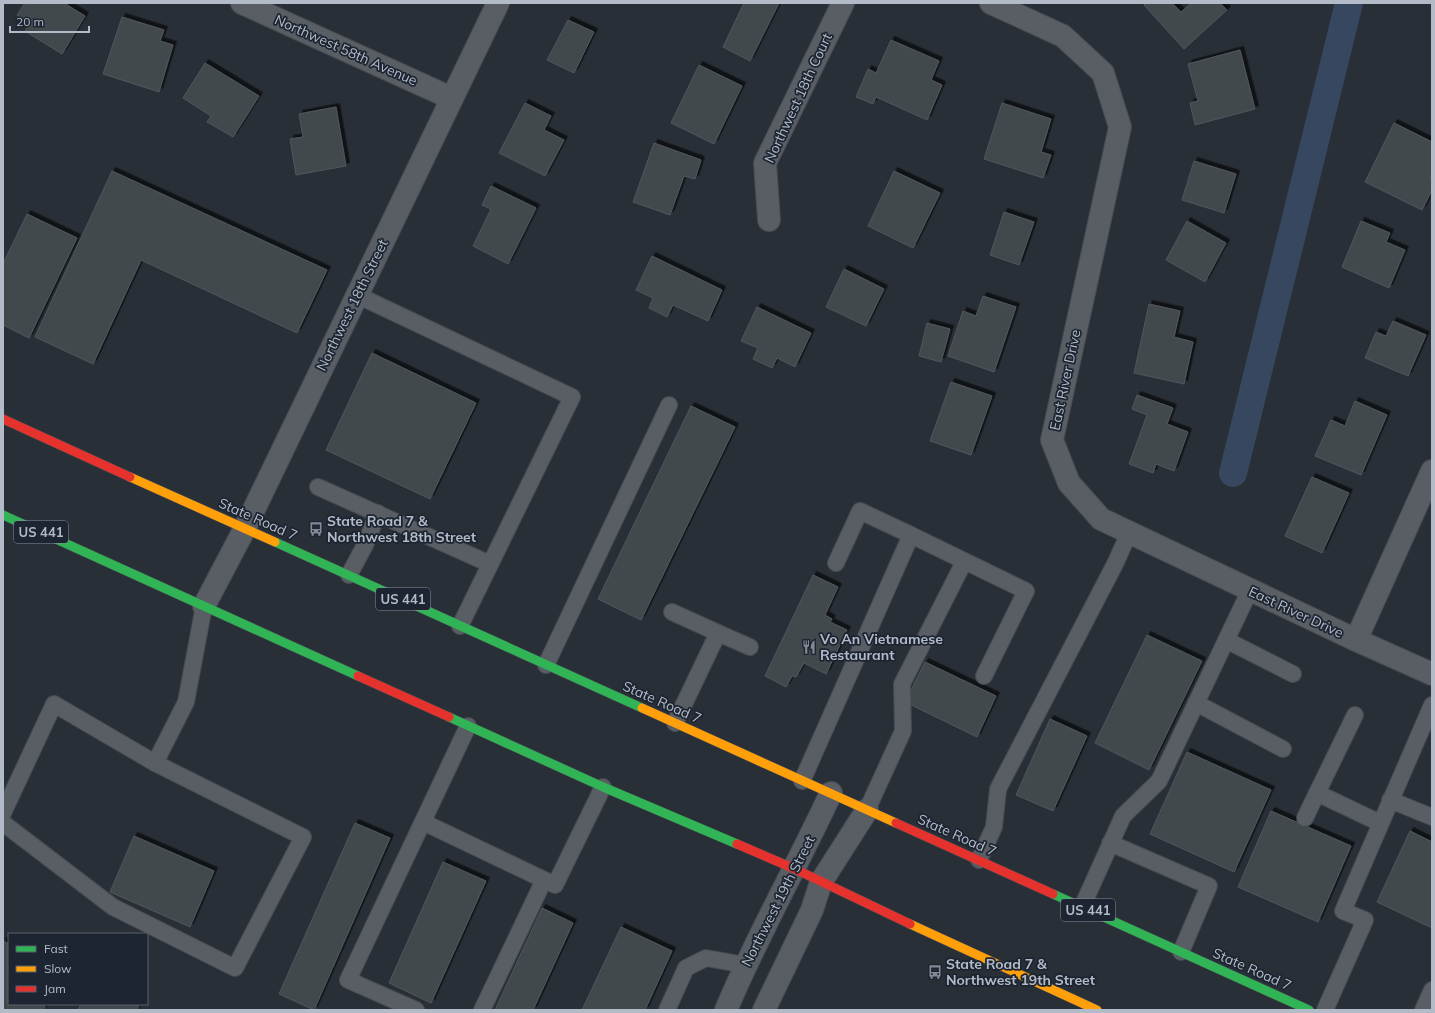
<svg xmlns="http://www.w3.org/2000/svg" width="1435" height="1013" viewBox="0 0 1435 1013" font-family="Mulish,sans-serif">
<defs>
<filter id="shadow"><feDropShadow dx="3.5" dy="-3.5" stdDeviation="0" flood-color="#0009"/></filter>
</defs>
<rect width="100%" height="100%" fill="#292f36"/>
<g fill="none" stroke-linecap="round" stroke-linejoin="round">
<path stroke="#36475f" stroke-width="28" d="M1233,473L1349,3"/>
</g>
<g fill="#43484e" stroke="#51565e" filter="url(#shadow)">
<path d="M25,3H64L85,16L62,54L25,31L30,23L17,15Z"/>
<path d="M744,3H779L750,61L723,47Z"/>
<path d="M1146,3H1172L1181,12L1191,3H1220L1227,10L1184,49L1144,5Z"/>
<path d="M122,17L164,30L160,41L173,45L159,92L103,74Z"/>
<path d="M568,20L594,32L574,73L547,60Z"/>
<path d="M891,40L939,61L931,80L942,85L927,120L876,97L873,104L856,97L868,69L876,73Z"/>
<path d="M1240,50L1255,109L1195,125L1190,103L1198,101L1188,64Z"/>
<path d="M205,63L259,96L233,137L207,122L211,116L183,98Z"/>
<path d="M699,65L742,86L714,144L671,123Z"/>
<path d="M525,103L551,116L544,130L564,140L545,176L499,153Z"/>
<path d="M1002,103L1051,119L1041,152L1051,155L1043,178L984,159Z"/>
<path d="M336,107L346,166L296,175L290,139L303,137L299,114Z"/>
<path d="M1394,123L1432,142V173L1430,178L1432,179V190L1422,210L1365,182Z"/>
<path d="M654,143L701,160L695,179L684,176L670,215L633,202Z"/>
<path d="M1194,161L1236,174L1224,213L1182,200Z"/>
<path d="M112,171L327,270L297,333L141,260L93,364L35,337Z"/>
<path d="M894,171L940,193L913,248L868,226Z"/>
<path d="M491,186L536,208L508,264L473,246L491,209L482,205Z"/>
<path d="M1004,212L1034,222L1019,265L990,255Z"/>
<path d="M27,214L77,238L29,338L3,325V264Z"/>
<path d="M1187,221L1226,243L1205,282L1166,260Z"/>
<path d="M1361,221L1390,233L1386,242L1405,250L1389,288L1342,267Z"/>
<path d="M652,256L722,290L708,321L673,305L667,317L649,308L653,298L636,290Z"/>
<path d="M844,269L884,289L866,326L826,307Z"/>
<path d="M983,296L1016,307L994,372L948,356L963,311L976,316Z"/>
<path d="M1149,304L1180,311L1174,337L1193,342L1184,384L1134,373Z"/>
<path d="M757,307L811,333L795,367L777,358L772,368L753,359L758,348L741,341Z"/>
<path d="M1393,321L1426,335L1408,376L1365,358L1376,332L1386,336Z"/>
<path d="M927,323L950,329L941,362L919,356Z"/>
<path d="M372,353L476,403L430,499L326,450Z"/>
<path d="M951,382L992,396L971,455L930,441Z"/>
<path d="M1137,395L1173,408L1167,424L1188,432L1174,471L1156,464L1153,473L1129,464L1147,415L1132,409Z"/>
<path d="M1355,401L1387,415L1361,475L1315,456L1331,420L1345,426Z"/>
<path d="M691,406L735,427L641,620L598,599Z"/>
<path d="M1312,477L1349,493L1322,553L1285,536Z"/>
<path d="M813,575L838,587L825,615L832,619L830,622L847,630L826,674L804,663L796,677L792,676L786,687L765,676Z"/>
<path d="M1147,635L1202,661L1149,770L1095,743Z"/>
<path d="M925,662L996,696L977,737L905,702Z"/>
<path d="M1050,719L1087,736L1053,811L1016,795Z"/>
<path d="M1187,752L1271,790L1234,872L1150,834Z"/>
<path d="M1271,811L1351,846L1318,922L1238,887Z"/>
<path d="M355,823L390,838L314,1010L279,994Z"/>
<path d="M1410,831L1432,842V928L1377,902Z"/>
<path d="M134,836L214,871L190,927L110,892Z"/>
<path d="M443,862L486,881L431,1003L389,983Z"/>
<path d="M542,908L573,923L533,1010H495Z"/>
<path d="M621,927L672,951L645,1010H582Z"/>
<path d="M3,941L9,944V1004H46L43,1010H3Z"/>
<path d="M81,1004H137L139,1005L136,1010H78Z"/>
</g>
<g fill="none" stroke-linecap="round" stroke-linejoin="round">
<defs>
<g id="lane">
<path d="M357,295L572,397L460,626"/>
<path d="M318,487L490,564"/>
<path d="M836,563L860,511L911,535"/>
<path d="M349,575L365,545L378,513"/>
<path d="M672,612L718,633"/>
<path d="M1226,640L1293,674"/>
<path d="M546,665L669,405"/>
<path d="M1196,703L1283,749"/>
<path d="M1355,715L1317,793L1380,823"/>
<path d="M675,723L718,633L750,647"/>
<path d="M155,763L186,702L204,606"/>
<path d="M802,781L911,535L1026,591L984,676"/>
<path d="M1390,800L1432,817"/>
<path d="M867,810L903,731L902,684L964,562"/>
<path d="M3,813L54,704L155,763L303,837L235,968L113,907L3,823"/>
<path d="M1305,818L1317,793"/>
<path d="M423,822L555,885L603,787"/>
<path d="M1110,843L1209,886L1181,952"/>
<path d="M979,860L994,827L998,789L1115,564L1129,533"/>
<path d="M1082,907L1123,816L1159,781L1250,590"/>
<path d="M416,1010L348,980L468,726"/>
<path d="M482,1010L544,880"/>
<path d="M667,1010L686,968L706,958L745,965"/>
<path d="M1325,1010L1365,920L1343,911L1432,705"/>
<path d="M1423,1010L1432,990"/>
</g>
<g id="street">
<path d="M242,3L451,98"/>
<path d="M991,3L1063,36L1103,73L1120,127L1052,440L1069,483L1101,519L1356,640L1432,674"/>
<path d="M769,220L765,163L843,3"/>
<path d="M204,606L245,528L498,3"/>
<path d="M1356,640L1432,471"/>
<path d="M726,1010C757,936 797,866 831,793"/>
<path d="M764,1010L812,910L821,882L867,810"/>
</g>
<g id="fast">
<path d="M3,515L358,676"/>
<path d="M275,542L642,708"/>
<path d="M449,717L603,787L737,844"/>
<path d="M1053,894L1309,1010"/>
</g>
<g id="slow">
<path d="M130,477L275,542"/>
<path d="M642,708L896,823"/>
<path d="M910,924L1097,1010"/>
</g>
<g id="jam">
<path d="M3,419L130,477"/>
<path d="M358,676L449,717"/>
<path d="M896,823L1053,894"/>
<path d="M737,844L795,869L910,924"/>
</g>
</defs>
<use href="#lane" stroke="#474b51" stroke-width="18"/>
<use href="#street" stroke="#474b51" stroke-width="24"/>
<use href="#fast" stroke="#474b53" stroke-width="10"/>
<use href="#slow" stroke="#474b53" stroke-width="10"/>
<use href="#jam" stroke="#474b53" stroke-width="10"/>
<use href="#lane" stroke="#595d64" stroke-width="16"/>
<use href="#street" stroke="#595d64" stroke-width="22"/>
<use href="#fast" stroke="#30b455" stroke-width="9"/>
<use href="#slow" stroke="#ff9f0a" stroke-width="9"/>
<use href="#jam" stroke="#e5322d" stroke-width="9"/>
</g>
<defs>
<symbol id="bus-bare" viewBox="-9 -9 18 18"><path d="M-5-6H5V4H4V6H2V4H-2V6H-4V4H-5ZM-3.5-4V0h7V-4ZM-3.5 1.2v1.5H-2V1.2ZM2 1.2v1.5H3.5V1.2Z" fill="#838a95" stroke="#1c2531" stroke-width="2.5" paint-order="stroke"/></symbol>
<symbol id="restaurant-bare" viewBox="-9 -9 18 18"><path d="M-5-6h1v4h1v-4h1v4h1v-4h1v5L-1.5 .5V6h-2V.5L-5-1ZM5-6V6H3V1.5H1.5Q1.5-4 5-6Z" fill="#838a95" stroke="#1c2531" stroke-width="2.5" paint-order="stroke"/></symbol>
</defs>
<g fill-rule="evenodd">
<use href="#bus-bare" x="306" y="519" width="20" height="20"/>
<use href="#restaurant-bare" x="799" y="637" width="20" height="20"/>
<use href="#bus-bare" x="925" y="962" width="20" height="20"/>
</g>
<g text-anchor="middle" dominant-baseline="central" stroke-width="3.5" stroke-linejoin="round" paint-order="stroke">
<g fill="#1c2531" stroke="#868e9b" stroke-width="1">
<rect x="14" y="521" width="54" height="22" rx="3"/>
<rect x="376" y="588" width="54" height="22" rx="3"/>
<rect x="1061" y="899" width="54" height="22" rx="3"/>
</g>
<g font-size="13" font-weight="bold" fill="#b3bbc8">
<text x="41" y="532">US 441</text>
<text x="403" y="599">US 441</text>
<text x="1088" y="910">US 441</text>
</g>
<g font-size="14" fill="#b3bbc8" stroke="#1c2531">
<text transform="translate(346 50) rotate(24)">Northwest 58th Avenue</text>
<text transform="translate(798 98) rotate(-65)">Northwest 18th Court</text>
<text transform="translate(352 305) rotate(-64)">Northwest 18th Street</text>
<text transform="translate(1065 380) rotate(-78)">East River Drive</text>
<text transform="translate(258 519) rotate(24)">State Road 7</text>
<text transform="translate(1296 612) rotate(25)">East River Drive</text>
<text transform="translate(662 702) rotate(24)">State Road 7</text>
<text transform="translate(957 835) rotate(24)">State Road 7</text>
<text transform="translate(778 901) rotate(-63)">Northwest 19th Street</text>
<text transform="translate(1252 969) rotate(24)">State Road 7</text>
</g>
<g font-size="14" font-weight="bold" fill="#b3bbc8" stroke="#1c2531" text-anchor="start">
<text x="327" y="521">State Road 7 &amp;<tspan x="327" dy="16">Northwest 18th Street</tspan></text>
<text x="820" y="639">Vo An Vietnamese<tspan x="820" dy="16">Restaurant</tspan></text>
<text x="946" y="964">State Road 7 &amp;<tspan x="946" dy="16">Northwest 19th Street</tspan></text>
</g>
</g>
<rect width="1435" height="1013" fill="none" stroke="#b3bbc8" stroke-width="8"/>
<rect x="8" y="933" width="140" height="72" fill="#1c2531" stroke="#58616d"/>
<rect x="16" y="946" width="20" height="6" fill="#30b455" stroke="#58616d"/>
<text x="44" y="953" font-size="12" fill="#b3bbc8">Fast</text>
<rect x="16" y="966" width="20" height="6" fill="#ff9f0a" stroke="#58616d"/>
<text x="44" y="973" font-size="12" fill="#b3bbc8">Slow</text>
<rect x="16" y="986" width="20" height="6" fill="#e5322d" stroke="#58616d"/>
<text x="44" y="993" font-size="12" fill="#b3bbc8">Jam</text>
<path d="M10 26v6h79v-6" fill="none" stroke="#b3bbc8" stroke-width="2"/>
<text x="16" y="26" font-size="12" fill="#b3bbc8" stroke="#1c2531" stroke-width="3" paint-order="stroke">20 m</text>
</svg>
